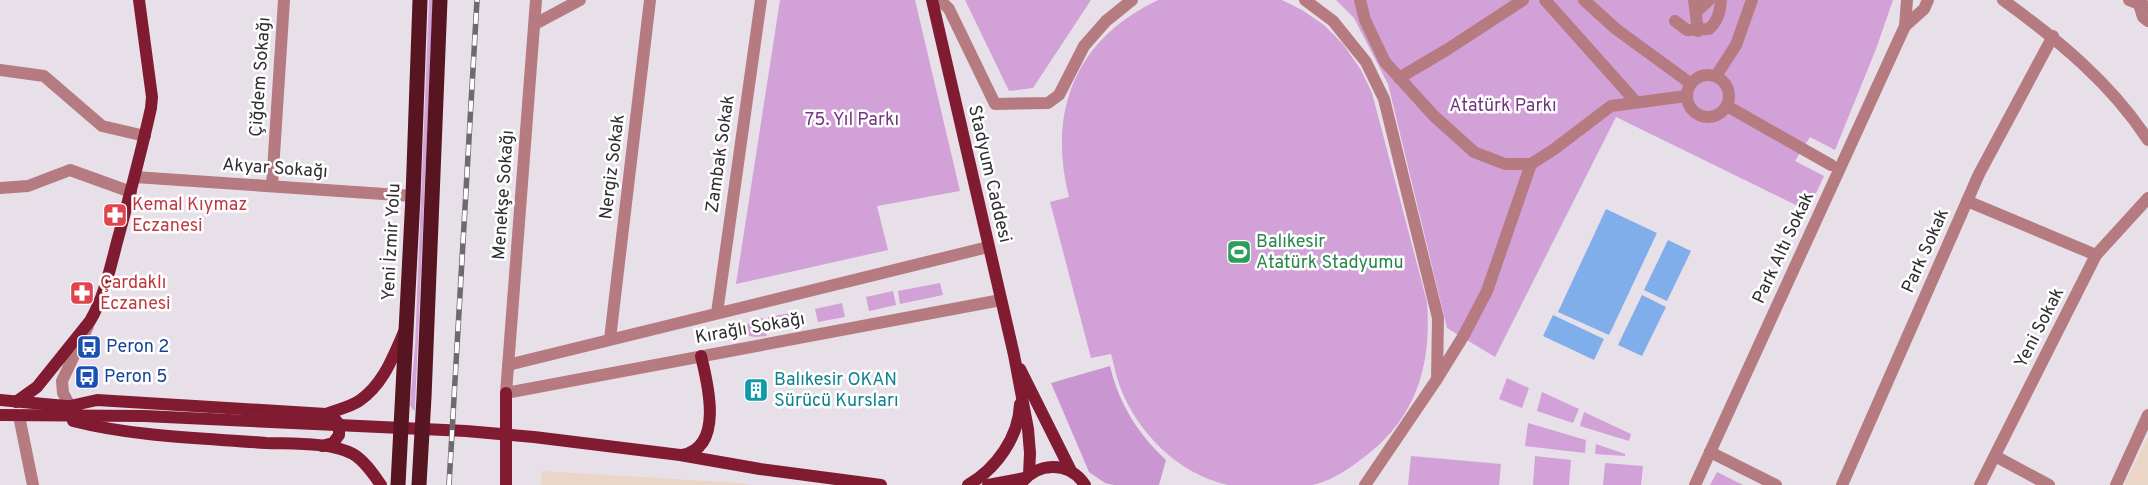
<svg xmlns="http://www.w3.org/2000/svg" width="2148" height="485" viewBox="0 0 2148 485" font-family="Overpass,sans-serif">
<rect width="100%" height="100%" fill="#e8e0e9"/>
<g fill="#ead5c7">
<path d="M2148,436V485H2124Z"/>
<path d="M542,471L740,483L752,485H541Z"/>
</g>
<g fill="#d1a1d8">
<path d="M429,0H433L415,406V410H413L410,405L415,347Z"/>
<path d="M780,0H915L960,191L877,206L888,250L736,284Z"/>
<path d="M965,0H1091L1033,88L1009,91Z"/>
<path d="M1158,0H1282L1302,10L1324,25L1343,44L1361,70L1372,93L1427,302C1432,368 1415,421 1359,461C1346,471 1328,482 1312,485C1299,485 1283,485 1270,485C1257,485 1241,485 1228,485C1178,474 1138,433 1120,387C1116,376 1114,364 1111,354L1091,358L1050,202L1069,197C1047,110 1076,39 1158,0Z"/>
<path d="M1336,0H1893L1876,49L1835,150L1810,137L1795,161L1824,176L1808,211L1616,117L1495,357L1447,328L1388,84L1354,18Z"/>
<path d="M940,283L943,295L900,304L898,291Z"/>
<path d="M893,291L896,305L869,311L866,297Z"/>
<path d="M842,303L845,317L818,322L815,309Z"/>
<path d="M796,312L799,325L771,331L768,317Z"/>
<path d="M763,318L767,336L755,337L743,335L742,329L752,320Z"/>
<path d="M1507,378L1529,388L1522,408L1499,399Z"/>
<path d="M1542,392L1579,409L1573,423L1537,411Z"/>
<path d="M1584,412L1631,434L1629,441L1580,426Z"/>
<path d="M1528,423L1586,440L1585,453L1525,446Z"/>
<path d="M1596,444L1625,454V456L1595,454Z"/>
<path d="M1411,456L1501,464L1499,485H1408Z"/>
<path d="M1535,456L1571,460L1569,485H1533Z"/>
<path d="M1605,463L1643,466L1641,485H1603Z"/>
<path d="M1717,472L1743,485H1710Z"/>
</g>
<path fill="#c996d1" d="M1110,366C1119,404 1138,434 1166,460L1159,485H1114L1105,483L1089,472L1051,383Z"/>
<g fill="#80aeea">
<path d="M1606,209L1657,233L1609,335L1558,312Z"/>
<path d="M1668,240L1691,251L1667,301L1644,290Z"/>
<path d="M1642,295L1666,307L1642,356L1618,345Z"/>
<path d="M1553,315L1604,339L1594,360L1543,336Z"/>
</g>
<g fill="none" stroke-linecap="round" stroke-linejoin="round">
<g stroke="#b57b80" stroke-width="12">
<path d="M536,0L506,393L1001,300"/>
<path d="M940,0L949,9L995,104L1048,103L1059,95L1084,46L1106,21L1132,0"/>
<path d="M1305,0L1333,21L1366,62L1384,99L1438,318L1437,379L1365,485"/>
<path d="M1360,0L1365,20L1385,62L1434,116L1474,152L1505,164H1531L1553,150L1611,106L1686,96"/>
<path d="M1545,0L1636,102"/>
<path d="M1584,0L1616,29L1690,83"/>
<path d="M1694,0L1698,31"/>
<path d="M2003,0C2058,40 2111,83 2148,140"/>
<path d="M2129,0L2148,7"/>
<path d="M2139,4L2143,17L2148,21"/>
<path d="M1696,12L1709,0"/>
<path d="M1675,21L1687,30L1709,29C1718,21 1720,12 1721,0"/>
<path d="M535,24L580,0"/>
<path d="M1905,26L1924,9L1928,0"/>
<path d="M0,70L44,76L102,126L145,136"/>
<circle cx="1708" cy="96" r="21"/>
<path d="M1716,76L1736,45L1752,0"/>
<path d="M1399,78L1448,49L1523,0"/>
<path d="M1727,106L1831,165"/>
<path d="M135,177L413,196"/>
<path d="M272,186L284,0"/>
<path d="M0,188L28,186L70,170L131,192"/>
<path d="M1967,201L2096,255"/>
<path d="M717,313L761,0"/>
<path d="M610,339L650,0"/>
<path d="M508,365L988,247"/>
<path d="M1438,377L1464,335L1487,291L1531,164"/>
<path d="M70,406L63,393L62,381L88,326"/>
<path d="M19,416L33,485"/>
<path d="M1710,452L1776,485"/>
<path d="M1995,456L2049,485"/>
<path d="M1695,485L1905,26L1907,0"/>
<path d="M1842,485L1979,174L2053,36"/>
<path d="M1980,485L2096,255L2148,198"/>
<path d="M2116,485L2148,415"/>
</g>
<g stroke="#811b32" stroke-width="12">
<path d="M932,0L1014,355L1028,429L1030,453L1029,475"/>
<path d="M1020,369L1071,471"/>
<path d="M0,400L77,407"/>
<path d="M16,402L37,387L90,321C104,297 110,269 117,242C129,198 141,153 151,108L152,97L139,0"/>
<path d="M70,406L97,400L326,414C336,410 350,407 359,401C383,385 393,357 404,332"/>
<path d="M0,415L144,416L466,431L534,437L680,455L760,469L881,485"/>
<path d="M73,421C136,437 202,438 266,443C291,444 331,442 353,454C364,460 374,475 381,485"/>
<path d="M322,446L333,443L339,435V424L334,418"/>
<path d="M682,455C724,448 708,384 701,356"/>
<path d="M506,485V393"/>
<path d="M968,485C996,469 1019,437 1020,404"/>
<path d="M988,485L1025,478"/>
<path d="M1020,485C1036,462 1069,460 1085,485"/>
</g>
<g stroke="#571522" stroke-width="15">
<path d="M398,485L413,196L420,0"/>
<path d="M419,485L424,397L440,0"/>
</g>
<defs>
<path id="rail" d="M449,485L477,0"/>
</defs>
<use href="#rail" stroke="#6d696e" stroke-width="5.5"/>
<use href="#rail" stroke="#fff" stroke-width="4" stroke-dasharray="11" stroke-linecap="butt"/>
</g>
<defs>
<symbol id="pharmacy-square" viewBox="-11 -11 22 22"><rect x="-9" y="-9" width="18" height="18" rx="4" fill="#e0444e" stroke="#fff"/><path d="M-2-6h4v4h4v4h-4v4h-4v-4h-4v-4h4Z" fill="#fff"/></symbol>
<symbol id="stadium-square" viewBox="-11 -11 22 22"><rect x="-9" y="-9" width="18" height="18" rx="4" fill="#2e9e5b" stroke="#fff"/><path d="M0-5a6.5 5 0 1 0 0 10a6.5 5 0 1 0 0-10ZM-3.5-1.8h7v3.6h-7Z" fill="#fff"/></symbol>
<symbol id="bus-square" viewBox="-11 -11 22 22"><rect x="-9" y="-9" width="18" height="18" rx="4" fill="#1a4fb4" stroke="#fff"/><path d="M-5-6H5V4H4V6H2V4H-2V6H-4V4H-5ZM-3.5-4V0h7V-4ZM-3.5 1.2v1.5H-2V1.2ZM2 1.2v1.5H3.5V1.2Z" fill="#fff"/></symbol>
<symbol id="building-square" viewBox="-11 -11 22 22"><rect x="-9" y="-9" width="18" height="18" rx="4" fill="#0f9aa8" stroke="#fff"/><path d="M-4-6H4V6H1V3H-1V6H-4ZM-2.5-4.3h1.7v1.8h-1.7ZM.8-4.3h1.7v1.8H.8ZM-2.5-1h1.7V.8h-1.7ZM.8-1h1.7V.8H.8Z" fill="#fff"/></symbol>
</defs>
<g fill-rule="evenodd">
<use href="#pharmacy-square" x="101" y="201" width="28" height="28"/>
<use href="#stadium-square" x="1225" y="238" width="28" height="28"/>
<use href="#pharmacy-square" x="68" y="279" width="28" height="28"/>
<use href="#bus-square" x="75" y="333" width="28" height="28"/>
<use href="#bus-square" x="73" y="363" width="28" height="28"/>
<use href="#building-square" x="742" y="376" width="28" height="28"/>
</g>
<g text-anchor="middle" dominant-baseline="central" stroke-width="5" stroke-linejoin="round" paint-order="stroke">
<g font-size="18" fill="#312e32" stroke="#fff">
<text transform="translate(261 77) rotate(-86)">Çiğdem Sokağı</text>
<text transform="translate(721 154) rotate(-82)">Zambak Sokak</text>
<text transform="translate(613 167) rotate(-83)">Nergiz Sokak</text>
<text transform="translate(275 169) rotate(4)">Akyar Sokağı</text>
<text transform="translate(989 174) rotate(77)">Stadyum Caddesi</text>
<text transform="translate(504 195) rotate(-86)">Menekşe Sokağı</text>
<text transform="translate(392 242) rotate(-87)">Yeni İzmir Yolu</text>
<text transform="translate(1784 248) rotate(-65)">Park Altı Sokak</text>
<text transform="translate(1926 251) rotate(-66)">Park Sokak</text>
<text transform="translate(2040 328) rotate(-63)">Yeni Sokak</text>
<text transform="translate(750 329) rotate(-10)">Kırağlı Sokağı</text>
</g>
<g font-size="18" fill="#73367d" stroke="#fff">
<text x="1503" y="106">Atatürk Parkı</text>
<text x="852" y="120">75. Yıl Parkı</text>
</g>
<g font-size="18" fill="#be3a42" stroke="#fff" text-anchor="start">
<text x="132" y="205">Kemal Kıymaz<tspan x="132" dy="21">Eczanesi</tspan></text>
<text x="100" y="283">Çardaklı<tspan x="100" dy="21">Eczanesi</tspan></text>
</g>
<g font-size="18" fill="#27864d" stroke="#fff" text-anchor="start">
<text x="1256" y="242">Balıkesir<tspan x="1256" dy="21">Atatürk Stadyumu</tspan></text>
</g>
<g font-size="18" fill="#164399" stroke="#fff" text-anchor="start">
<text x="106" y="347">Peron 2</text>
<text x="104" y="377">Peron 5</text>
</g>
<g font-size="18" fill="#0d838f" stroke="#fff" text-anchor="start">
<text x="774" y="380">Balıkesir OKAN<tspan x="774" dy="21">Sürücü Kursları</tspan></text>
</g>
</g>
</svg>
